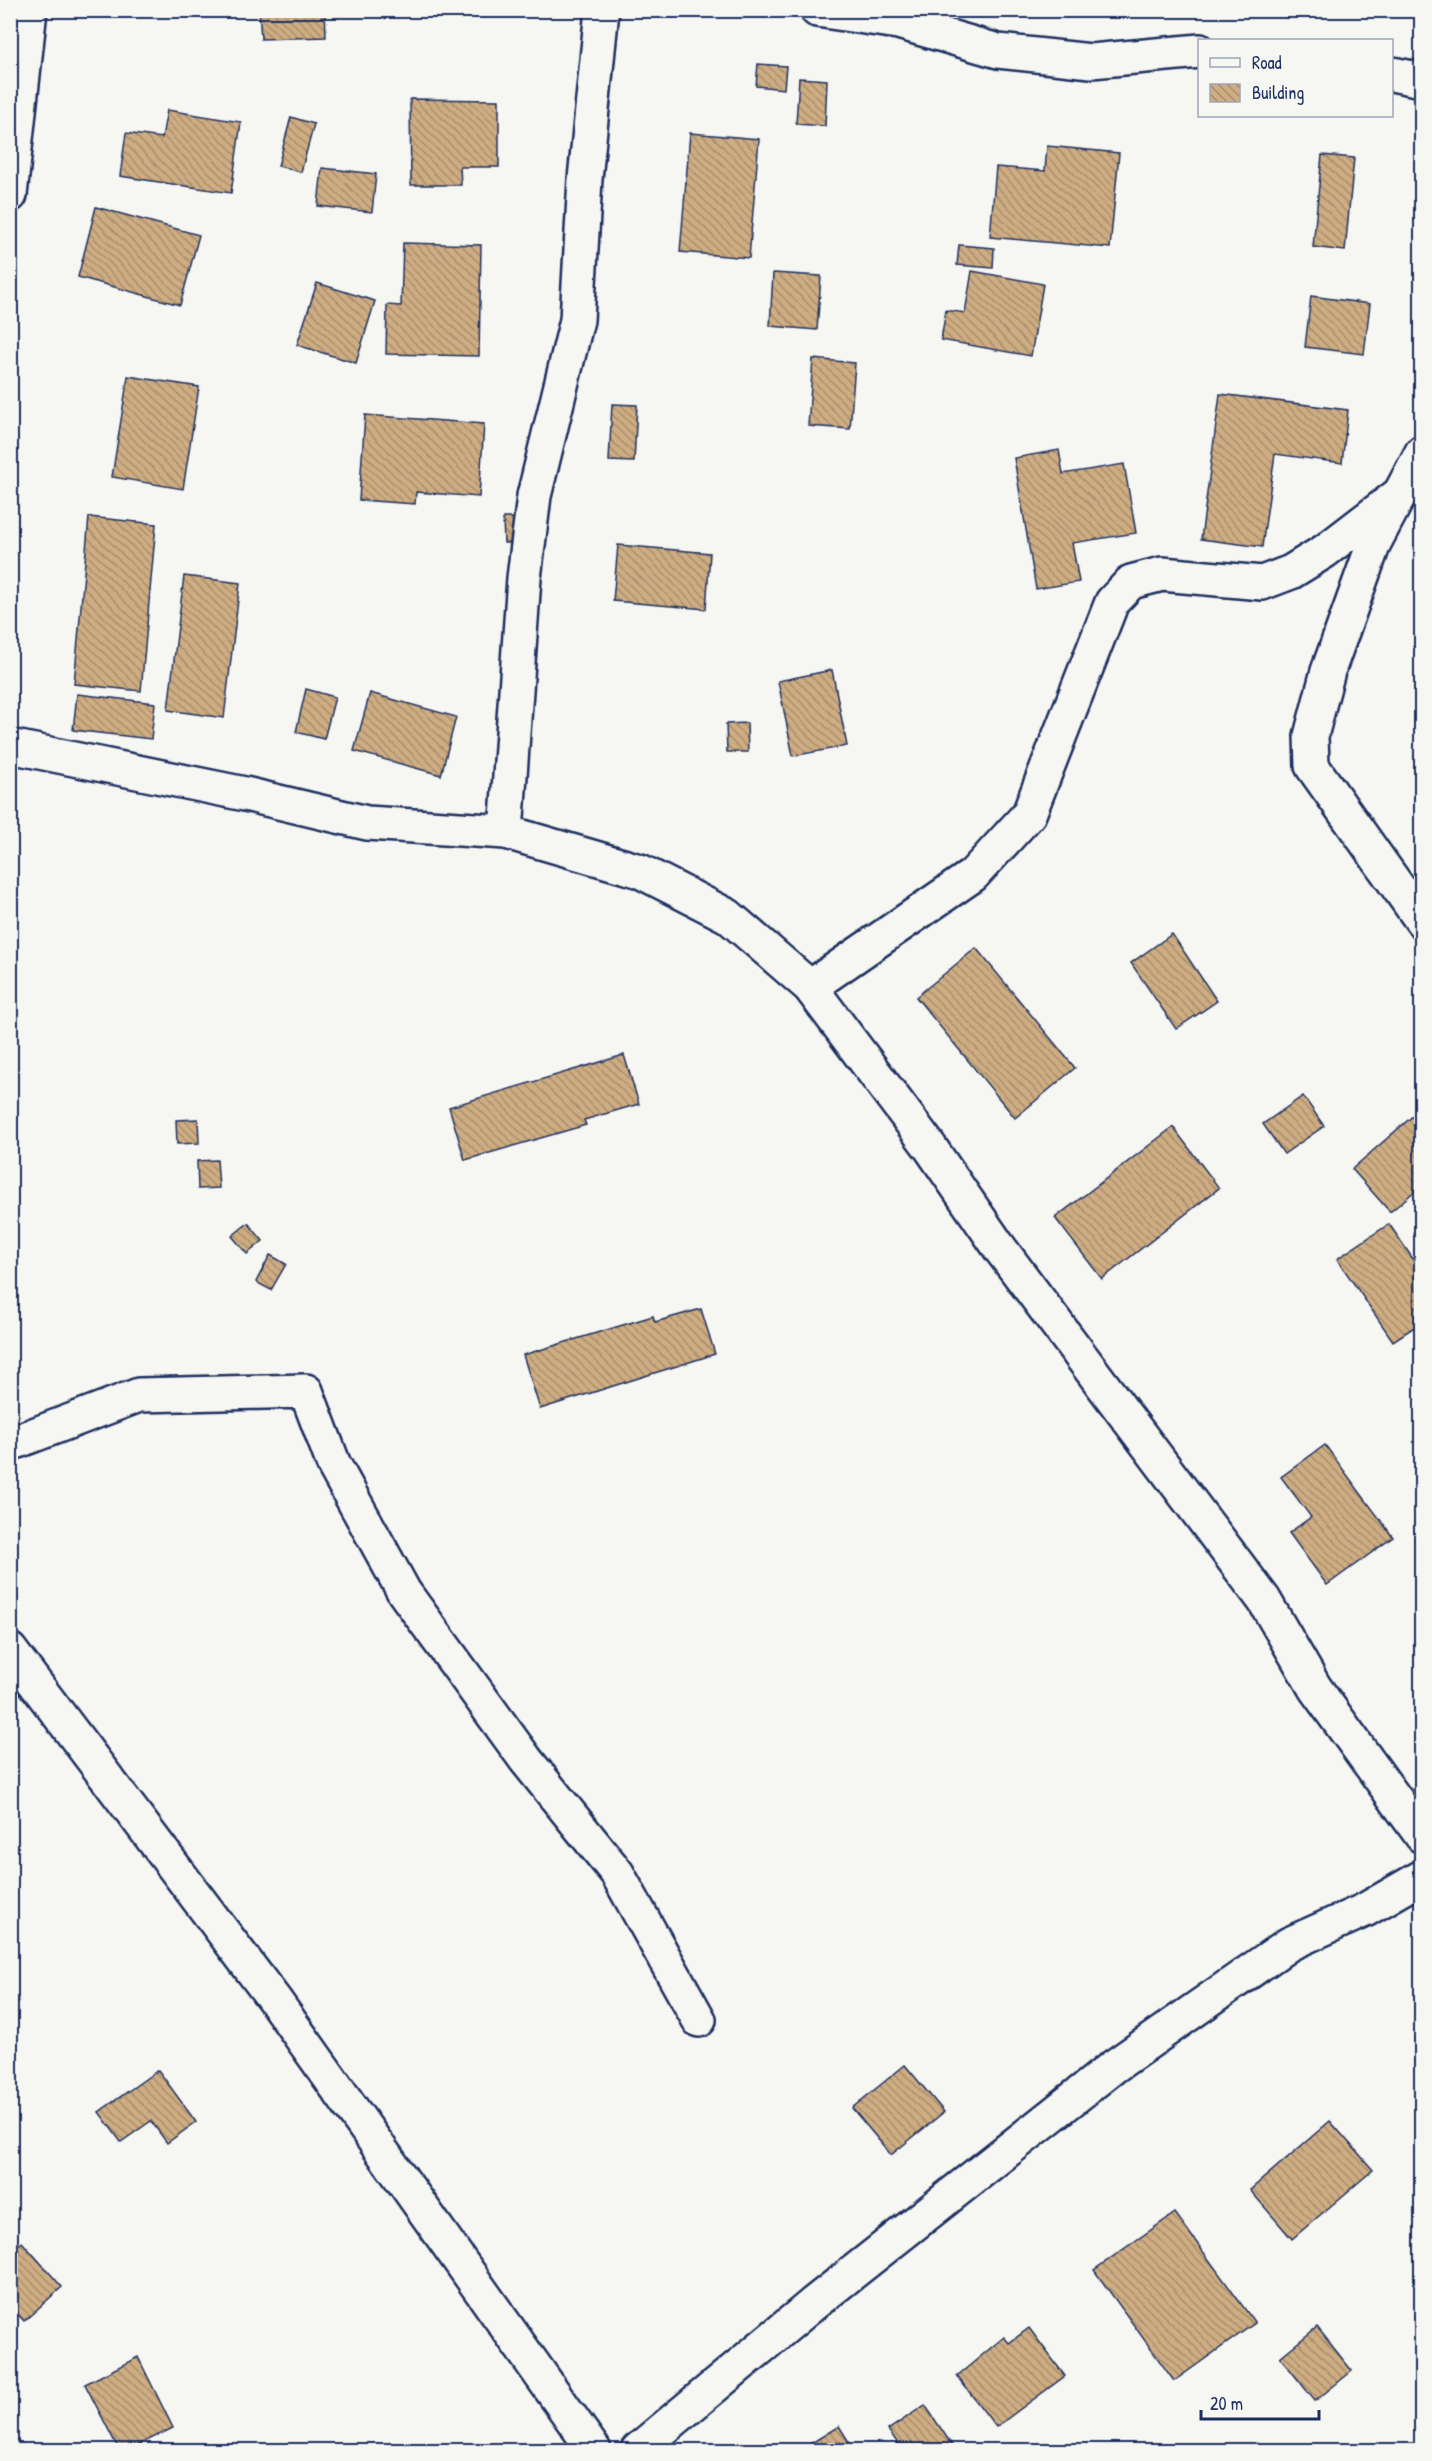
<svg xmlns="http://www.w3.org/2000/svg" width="1432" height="2461" viewBox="0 0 1432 2461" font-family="'Patrick Hand',sans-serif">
<defs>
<pattern id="building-back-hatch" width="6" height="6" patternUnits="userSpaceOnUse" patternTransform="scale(1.5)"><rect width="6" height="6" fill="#cfad82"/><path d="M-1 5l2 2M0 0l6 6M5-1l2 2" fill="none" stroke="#a78d6e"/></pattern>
</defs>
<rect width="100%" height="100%" fill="#f6f6f2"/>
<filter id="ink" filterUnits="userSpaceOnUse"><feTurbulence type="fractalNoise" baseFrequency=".0167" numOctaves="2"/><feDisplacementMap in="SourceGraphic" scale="12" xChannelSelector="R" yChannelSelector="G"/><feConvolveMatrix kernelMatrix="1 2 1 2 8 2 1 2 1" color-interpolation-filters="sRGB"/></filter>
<g filter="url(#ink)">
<g fill="url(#building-back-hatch)" stroke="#1b2f5e" stroke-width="1.5">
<path d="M259,10H325L326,37L261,39Z"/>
<path d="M758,64L786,66L784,89L756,86Z"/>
<path d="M799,78L827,80L825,126L796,124Z"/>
<path d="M410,99L499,100V167H460L461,185H411Z"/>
<path d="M167,110L241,122L231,193L120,176L126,133L162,138Z"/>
<path d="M291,117L314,124L301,172L278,166Z"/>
<path d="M690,133L759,139L749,258L680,252Z"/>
<path d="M1047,146L1119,153L1110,248L990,237L996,167L1045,171Z"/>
<path d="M1322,155L1354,158L1345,251L1313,247Z"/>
<path d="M322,168L376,174L372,212L318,206Z"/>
<path d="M96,207L199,235L180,305L78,277Z"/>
<path d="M403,243L481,245L479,356L386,354L387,305L401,306Z"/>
<path d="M959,245L994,248L993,268L957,265Z"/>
<path d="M972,271L1043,284L1031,356L941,340L946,310L965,313Z"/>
<path d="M773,273L821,276L817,330L770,326Z"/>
<path d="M317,283L375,301L356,363L297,345Z"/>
<path d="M1311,296L1370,304L1364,354L1305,347Z"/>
<path d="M813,359L855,363L850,429L808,426Z"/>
<path d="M128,376L199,387L183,489L112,477Z"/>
<path d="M1220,394L1348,410L1342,463L1275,454L1262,547L1201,539Z"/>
<path d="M612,404L637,405L634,462L609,461Z"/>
<path d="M365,415L484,424L479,497L416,492L415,504L359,500Z"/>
<path d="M1059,450L1063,474L1124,464L1136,533L1072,543L1079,582L1036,589L1014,458Z"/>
<path d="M89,517L156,524L141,691L74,684Z"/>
<path d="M503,518H523L524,543H504Z"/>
<path d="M618,545L710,553L706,609L613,601Z"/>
<path d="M184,576L240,583L224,718L168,710Z"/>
<path d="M832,670L847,746L793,756L778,681Z"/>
<path d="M306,689L335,697L324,739L296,732Z"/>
<path d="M370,693L456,717L441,775L354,751Z"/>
<path d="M77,694L155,703L151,739L73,730Z"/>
<path d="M747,723L748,752H727L726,724Z"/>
<path d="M1172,934L1217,1001L1176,1029L1131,963Z"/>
<path d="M976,948L1075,1068L1015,1118L916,997Z"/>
<path d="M624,1055L639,1104L584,1120L586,1125L465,1160L449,1107Z"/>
<path d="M1303,1096L1324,1126L1284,1154L1263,1124Z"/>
<path d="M1422,1108V1185L1390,1212L1352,1169Z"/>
<path d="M198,1119L199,1143L177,1144L176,1120Z"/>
<path d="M1173,1127L1219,1188L1102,1279L1055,1218Z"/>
<path d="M217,1160L219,1188L198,1189L197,1161Z"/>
<path d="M248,1223L263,1241L247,1254L232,1236Z"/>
<path d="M1389,1224L1422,1272V1322L1393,1341L1337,1259Z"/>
<path d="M270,1255L286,1264L271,1290L256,1282Z"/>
<path d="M701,1309L715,1354L540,1409L523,1355L653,1316L655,1322Z"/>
<path d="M1325,1445L1393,1537L1327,1585L1289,1533L1311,1517L1281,1477Z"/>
<path d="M905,2065L944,2112L891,2155L852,2108Z"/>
<path d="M158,2070L196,2122L167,2143L151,2121L121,2142L99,2112Z"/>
<path d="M1330,2121L1373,2170L1292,2239L1250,2190Z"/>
<path d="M1175,2213L1255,2323L1174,2381L1094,2270Z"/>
<path d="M22,2242L62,2287L24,2321L10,2306V2252Z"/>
<path d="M1317,2327L1352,2371L1315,2401L1280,2357Z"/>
<path d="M1029,2328L1065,2376L996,2427L957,2376L1004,2337L1009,2343Z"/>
<path d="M138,2357L173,2428L128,2450H119L85,2384Z"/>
<path d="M925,2405L952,2445L944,2450H903L888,2430Z"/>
<path d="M839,2426L854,2450H800Z"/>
</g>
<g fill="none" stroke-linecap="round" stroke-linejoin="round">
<defs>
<g id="street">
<path d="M817,10L898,22L998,51L1091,61L1200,51"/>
<path d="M1392,74L1422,80"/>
<path d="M10,195L30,10"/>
<path d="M1422,452L1374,543L1328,671L1311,736L1312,766L1422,921"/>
<path d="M10,746L245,794L367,823L506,832L524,578L534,496L577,320L585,179L602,10"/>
<path d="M506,832L640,871L728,916L810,987L930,1147L999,1247L1264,1600L1315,1688L1422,1836"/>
<path d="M810,987L973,875L1029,814L1112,602L1131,582L1162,574L1262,583L1291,572L1325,551L1398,495"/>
<path d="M10,1444L139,1395L306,1391L334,1465L404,1592L526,1760L617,1873L699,2020"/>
<path d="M10,1650L276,2002L594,2450"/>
<path d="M638,2450L813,2304L1113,2067L1289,1944L1365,1910L1422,1877"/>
</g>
</defs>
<use href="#street" stroke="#1b2f5e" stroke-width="38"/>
<use href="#street" stroke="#f6f6f2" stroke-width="33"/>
</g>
</g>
<rect width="1432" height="2461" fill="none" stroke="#f6f6f2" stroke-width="36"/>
<rect x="18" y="18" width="1396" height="2425" fill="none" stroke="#1b2f5e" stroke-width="2" filter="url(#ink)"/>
<rect x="1198" y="39" width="195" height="78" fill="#f6f6f2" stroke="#9ea6b7" stroke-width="1.5"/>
<rect x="1210" y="58" width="30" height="9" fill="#f6f6f2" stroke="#9ea6b7" stroke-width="1.5"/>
<text x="1252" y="69" font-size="18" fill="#1b2f5e">Road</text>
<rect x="1210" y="84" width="30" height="18" fill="url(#building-back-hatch)" stroke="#9ea6b7" stroke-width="1.5"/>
<text x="1252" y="99" font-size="18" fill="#1b2f5e">Building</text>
<path d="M1201 2410v9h118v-9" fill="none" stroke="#1b2f5e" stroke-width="3"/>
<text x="1210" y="2410" font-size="18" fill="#1b2f5e" stroke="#f6f6f2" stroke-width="4.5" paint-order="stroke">20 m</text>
</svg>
